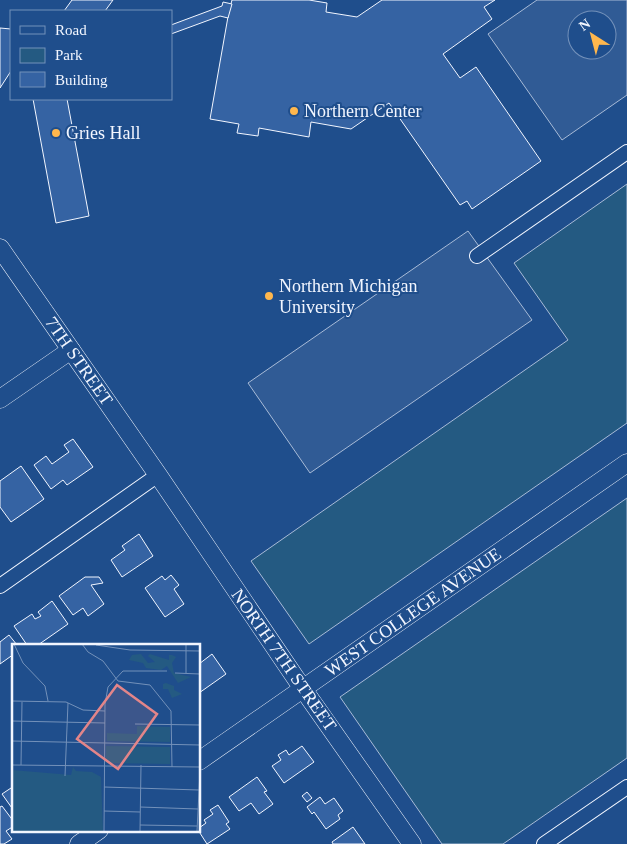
<svg xmlns="http://www.w3.org/2000/svg" width="627" height="844" viewBox="0 0 627 844" font-family="Georgia,serif">
<rect width="100%" height="100%" fill="#1f4e8c"/>
<g fill="#245a82" stroke="#a8bbd7">
<path d="M627,184V423L309,644L251,561L568,340L514,263Z"/>
<path d="M627,498V758L503,844H442L340,697Z"/>
</g>
<g fill="#305b95" stroke="#a8bbd7" fill-rule="evenodd">
<path d="M537,0H627V95L562,140L488,34ZM577,20H607V50H577Z"/>
<path d="M468,231L532,320L310,473L248,383Z"/>
</g>
<g fill="#3563a3" stroke="#f2f6ff">
<path d="M72,0H113L105,11H64Z"/>
<path d="M232,0H309L327,3L326,12L357,17L382,0H495L484,7L492,19L443,54L460,78L476,67L541,161L472,209L467,201L460,205L389,103L351,129L311,122L309,137L259,128L258,136L237,133L239,124L210,119L229,11Z"/>
<path d="M223,2L232,4L228,18L220,16L171,34V25L222,6Z"/>
<path d="M0,28L11,29V71L0,88Z"/>
<path d="M33,99H67L89,216L56,223Z"/>
<path d="M73,439L93,467L67,485L63,480L51,489L34,465L46,456L52,464L69,452L64,445Z"/>
<path d="M21,466L44,499L11,522L0,507V481Z"/>
<path d="M139,534L153,556L122,577L111,560L125,550L122,546Z"/>
<path d="M171,575L179,585L174,589L184,604L165,617L145,588L162,576L165,580Z"/>
<path d="M85,577H99L103,583L91,585L104,604L88,616L83,608L73,615L59,596Z"/>
<path d="M52,601L68,624L38,645H27L14,626L32,614L35,619L41,616L38,612Z"/>
<path d="M9,635L17,645H14V654L0,664V642Z"/>
<path d="M212,654L226,674L199,693V664Z"/>
<path d="M302,746L314,762L284,783L272,766L281,760L278,755L286,750L289,755Z"/>
<path d="M257,777L267,791L264,792L273,804L259,814L251,803L239,811L229,797Z"/>
<path d="M14,786V811L2,794Z"/>
<path d="M307,792L312,798L307,802L302,796Z"/>
<path d="M320,797L325,804L334,798L343,811L338,815L340,819L326,829L314,812L312,814L307,807Z"/>
<path d="M218,805L229,822L226,824L230,829L207,844L198,830H199V828L206,823L204,820L213,814L210,810Z"/>
<path d="M2,806L14,822V826L6,831L12,839L4,844H0V807Z"/>
<path d="M353,827L365,844H333L332,842Z"/>
</g>
<g fill="none" stroke-linecap="round" stroke-linejoin="round">
<defs>
<g id="minor">
<path d="M477,256L627,152"/>
<path d="M0,586L158,475"/>
<path d="M544,844L627,787"/>
</g>
<g id="tertiary">
<path d="M0,248L158,475L303,689L412,844"/>
<path d="M0,399L71,350"/>
<path d="M199,761L627,463"/>
<path d="M79,844L99,830"/>
</g>
</defs>
<use href="#minor" stroke="#f2f6ff" stroke-width="16"/>
<use href="#tertiary" stroke="#f2f6ff" stroke-width="19"/>
<use href="#minor" stroke="#1f4e8c" stroke-width="14"/>
<use href="#tertiary" stroke="#1f4e8c" stroke-width="18"/>
</g>
<g fill="#ffb74d" stroke="#1f4e8c" stroke-width="2">
<circle cx="294" cy="111" r="5"/>
<circle cx="56" cy="133" r="5"/>
<circle cx="269" cy="296" r="5"/>
</g>
<g text-anchor="middle" dominant-baseline="central" stroke-width="4" stroke-linejoin="round" paint-order="stroke">
<g font-size="18" fill="#f2f6ff" stroke="#1f4e8c" text-anchor="start">
<text x="304" y="111">Northern Center</text>
<text x="66" y="133">Gries Hall</text>
<text x="279" y="286">Northern Michigan<tspan x="279" dy="21">University</tspan></text>
</g>
<g font-size="18" fill="#f2f6ff" stroke="#1f4e8c">
<text transform="translate(79 361) rotate(55)">7TH STREET</text>
<text transform="translate(413 612) rotate(-35)">WEST COLLEGE AVENUE</text>
<text transform="translate(284 660) rotate(55)">NORTH 7TH STREET</text>
</g>
</g>
<g transform="translate(12 644)">
<rect width="188" height="188" fill="#1f4e8c"/>
<path d="M129,10L136,19L143,18L136,12L138,10L157,16V11H160L164,13L160,19L162,29L179,33L166,39L155,22L149,26L134,24L131,19L117,16L120,11ZM154,39L162,42V46L170,50L160,54L156,45H151V40ZM125,82L158,83V98L95,97V89L125,90ZM94,102L158,103V120L94,119ZM61,123L64,127L80,128L89,133L91,187H0V126L59,131Z" fill="#245a82"/>
<path fill="none" stroke="#7391ba" stroke-width="1" d="M2,0L11,19L33,42L36,57M70,0L76,8L91,17L106,37L138,41L159,67L160,123M84,1L118,6L188,7M163,29L188,30M174,29V0M0,57L54,58L71,66L93,67M0,77L93,79M123,80L188,81M0,97L188,101M0,121L188,123M9,121L10,58M53,132L56,59M92,143L187,146M128,163L186,165M92,167L128,168M128,181L185,182M92,187L93,60L96,43L111,27H155M128,187L129,121M185,187L188,127"/>
<path fill="#e38589" fill-opacity="0.15" stroke="#e38589" stroke-width="2.5" d="M105,41L145,70L106,125L65,95Z"/>
<rect width="188" height="188" fill="none" stroke="#f2f6ff" stroke-width="2.5"/>
</g>
<rect x="10" y="10" width="162" height="90" fill="#1f4e8c" stroke="#7391ba"/>
<rect x="20" y="26" width="25" height="8" fill="#1f4e8c" stroke="#7391ba"/>
<text x="55" y="35" font-size="15" fill="#f2f6ff">Road</text>
<rect x="20" y="48" width="25" height="15" fill="#245a82" stroke="#7391ba"/>
<text x="55" y="60" font-size="15" fill="#f2f6ff">Park</text>
<rect x="20" y="72" width="25" height="15" fill="#3563a3" stroke="#7391ba"/>
<text x="55" y="85" font-size="15" fill="#f2f6ff">Building</text>
<g transform="translate(592 35) rotate(324)"><circle r="24" fill="#1f4e8c" stroke="#7391ba"/>
<path d="M0-4L9 19L0 12L-9 19Z" fill="#ffb74d"/>
<text y="-8" font-size="14" font-weight="bold" text-anchor="middle" fill="#f2f6ff">N</text>
</g>
</svg>
